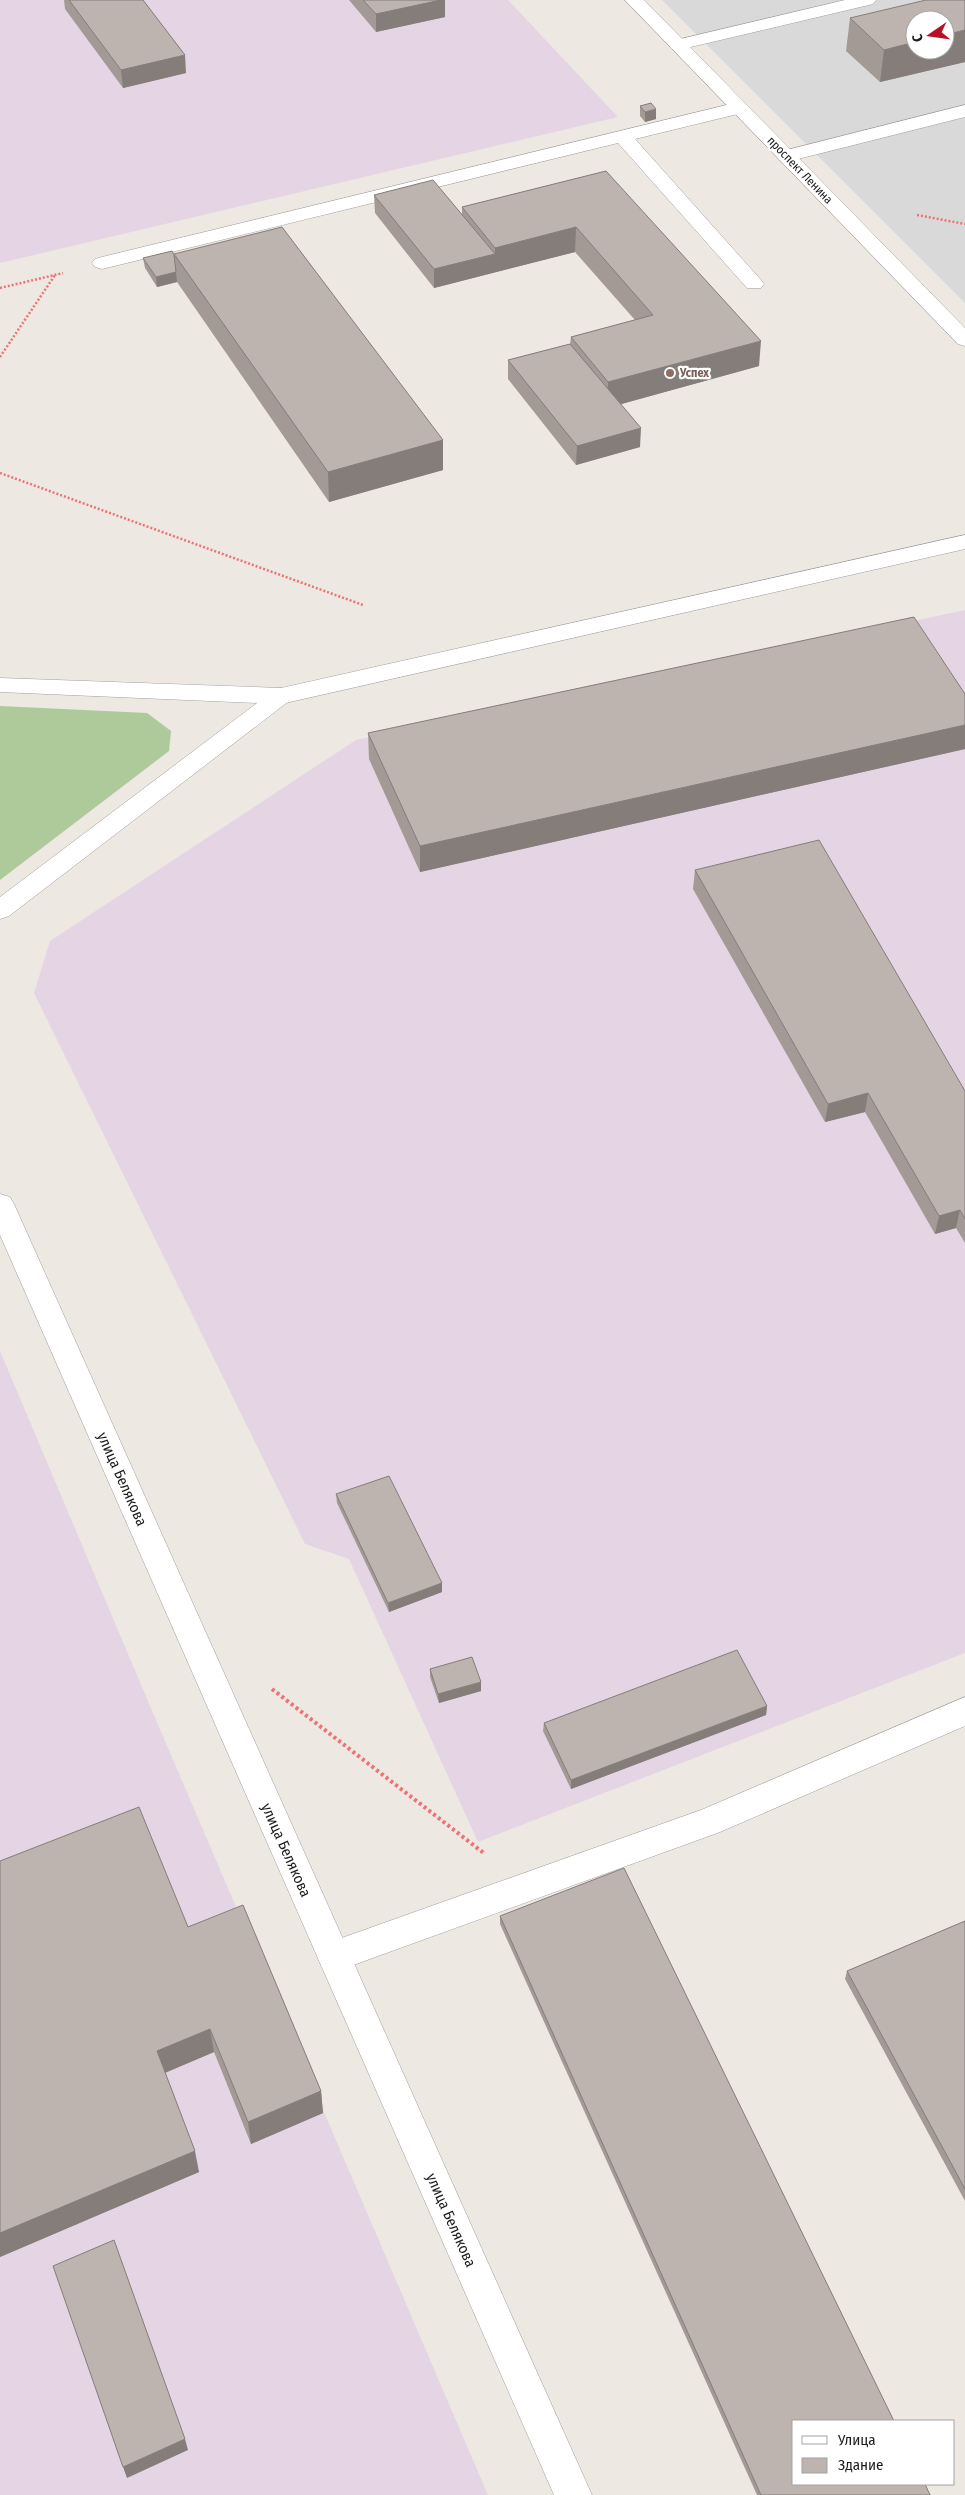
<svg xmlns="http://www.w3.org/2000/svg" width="965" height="2495" viewBox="0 0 965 2495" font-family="'Fira Sans Condensed',sans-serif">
<rect width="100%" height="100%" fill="#ede8e2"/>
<path fill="#dad9d9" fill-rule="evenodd" d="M662,0H965V303ZM915,20H945V50H915Z"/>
<g fill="#e5d5e4">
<path d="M0,0H508L618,117L0,263Z"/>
<path d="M965,610V1653L478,1842L349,1559L305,1544L34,993L50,941L356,740Z"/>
<path d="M0,1351L153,1713L488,2495H0Z"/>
</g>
<path fill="#aec99a" d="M0,706L147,713L171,731L169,751L0,880Z"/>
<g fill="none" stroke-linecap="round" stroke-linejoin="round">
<defs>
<g id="service">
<path d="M845,0H876L873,4L678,50L672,49L669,45L672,41Z"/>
<path d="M739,102L746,104L748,108L746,112L635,139L761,280L764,284L761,288H747L618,143L102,269L95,267L92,263L95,259L102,257Z"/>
<path d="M965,105V117L786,162L779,160L777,156L779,152Z"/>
<path d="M965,1697V1726L720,1832L334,1972L322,1967L317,1956L322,1945L701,1810Z"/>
</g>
<g id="minor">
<path d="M281,688L289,691L293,696L289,701L9,916L0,919V897L273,691Z"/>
<path d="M0,1194L10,1197L14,1204L592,2495H554L0,1235Z"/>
</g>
<g id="tertiary">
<path d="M625,0H644L965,328V346L958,344Z"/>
<path d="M965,535V549L281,704L0,692V678L281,688Z"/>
</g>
</defs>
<use href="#service" stroke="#9d9d9d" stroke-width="1"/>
<use href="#minor" stroke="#9d9d9d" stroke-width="1"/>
<use href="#tertiary" stroke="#9d9d9d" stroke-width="1"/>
<g stroke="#ee7275" stroke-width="2.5" stroke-dasharray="2 2" stroke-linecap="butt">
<path d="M917,215L965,224"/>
<path d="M0,288L63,273"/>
<path d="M0,357L55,275"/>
<path d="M0,473L363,605"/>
</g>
<path stroke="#ee7275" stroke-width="4" stroke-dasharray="3 3" stroke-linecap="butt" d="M272,1689L485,1854"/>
<use href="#service" fill="#fff" fill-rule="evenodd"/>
<use href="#minor" fill="#fff" fill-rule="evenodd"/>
<use href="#tertiary" fill="#fff" fill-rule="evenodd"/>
</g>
<g fill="#a39a96">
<path d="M64,0H143L186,73L123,88L65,9Z"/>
<path d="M349,0H445V17L376,32Z"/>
<path d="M965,0V62L880,82L846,51L850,18Z"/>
<path d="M640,106L656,119L645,122L640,116Z"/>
<path d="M606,171L759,366L621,404L640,447L576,465L508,379V360L570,344L571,337L635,320L575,252L434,288L375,213L374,195L462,214V207Z"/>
<path d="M174,255L443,440V470L329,502L177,282L157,287L145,268L143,258Z"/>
<path d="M965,694V749L420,872L369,759L368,733Z"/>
<path d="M695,870L965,1091V1243L956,1228L935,1234L865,1112L825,1122L693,889Z"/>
<path d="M336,1494L442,1583V1592L389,1612L337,1503Z"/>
<path d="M430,1669L481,1691L439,1703L430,1677Z"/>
<path d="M767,1706L766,1715L571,1789L543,1731L544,1723Z"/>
<path d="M0,1861L188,1927L321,2091L323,2113L251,2144L214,2052L165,2073L199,2172L0,2257Z"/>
<path d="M500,1916L930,2495H757L500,1924Z"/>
<path d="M965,1921V2201L845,1979L847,1971Z"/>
</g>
<g fill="#847d7a">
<path d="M441,0H445V17L376,32V14Z"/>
<path d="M965,30V62L880,82L884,50L915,42V50H945V35Z"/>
<path d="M185,55L186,73L123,88L121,70Z"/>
<path d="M656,109V119L645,122V112Z"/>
<path d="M576,227L575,252L434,288V269L495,254V248Z"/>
<path d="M176,272L177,282L157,287L156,277Z"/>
<path d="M761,341L759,366L607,408L608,382Z"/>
<path d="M641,428L640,447L576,465L577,446Z"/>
<path d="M443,440V470L329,502L328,472Z"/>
<path d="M965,725V749L420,872V846Z"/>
<path d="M868,1093L865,1112L825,1122L828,1104Z"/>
<path d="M960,1210L956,1228L935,1234L939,1216Z"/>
<path d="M442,1583V1592L389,1612L388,1603Z"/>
<path d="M481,1682V1691L439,1703L438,1694Z"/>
<path d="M767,1706L766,1715L571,1789V1780Z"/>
<path d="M210,2029L214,2052L162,2074L157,2051Z"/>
<path d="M321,2091L323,2113L251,2144L248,2122Z"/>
<path d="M195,2151L199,2172L0,2257V2233Z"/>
<path d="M185,2439L188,2450L127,2478L123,2467Z"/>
</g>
<g fill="#bdb3af" stroke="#847d7a">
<path d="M69,0H143L185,55L121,70Z"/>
<path d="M363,0H441L376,14Z"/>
<path d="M926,0H965V30L945,35V20H915V42L884,50L850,18Z"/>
<path d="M651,103L656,109L645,112L640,106Z"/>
<path d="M606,171L761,341L608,382L571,337L653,315L576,227L495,248L462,207Z"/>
<path d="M433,180L495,254L434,269L374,195Z"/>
<path d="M282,227L443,440L328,472L174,254Z"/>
<path d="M172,251L174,255L176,272L156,277L143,258Z"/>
<path d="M570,344L641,428L577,446L508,360Z"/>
<path d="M914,617L965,694V725L420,846L368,733Z"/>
<path d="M819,840L965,1091V1219L960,1210L939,1216L868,1093L828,1104L695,870Z"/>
<path d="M389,1476L442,1583L388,1603L336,1494Z"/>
<path d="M737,1650L767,1706L571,1780L544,1723Z"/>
<path d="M472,1657L481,1682L438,1694L430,1669Z"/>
<path d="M139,1807L188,1927L243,1905L321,2091L248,2122L210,2029L157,2051L195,2151L0,2233V1861Z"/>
<path d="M624,1868L894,2421H794V2484H925L930,2495H761L500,1916Z"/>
<path d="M965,1921V2189L847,1971Z"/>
<path d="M114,2240L185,2439L123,2467L53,2266Z"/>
</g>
<circle fill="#8d6e63" stroke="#fff" stroke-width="2" cx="670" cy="373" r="5"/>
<g text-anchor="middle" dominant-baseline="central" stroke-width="4.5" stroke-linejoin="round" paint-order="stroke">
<g font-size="12" fill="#1c1c1c" stroke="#fff">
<text transform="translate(800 170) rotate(46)">проспект Ленина</text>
</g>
<g font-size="12" font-weight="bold" fill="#785e54" stroke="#fff" text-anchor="start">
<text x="680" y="373">Успех</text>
</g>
<g font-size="15" fill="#1c1c1c" stroke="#fff">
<text transform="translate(122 1479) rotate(66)">улица Белякова</text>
<text transform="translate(286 1850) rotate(66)">улица Белякова</text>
<text transform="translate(451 2220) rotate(66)">улица Белякова</text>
</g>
</g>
<rect x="792" y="2420" width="162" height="65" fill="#ffffff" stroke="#a4a4a4"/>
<rect x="802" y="2436" width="25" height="8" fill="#ffffff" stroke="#a4a4a4"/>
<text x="838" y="2445" font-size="15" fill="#1c1c1c">Улица</text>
<rect x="802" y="2458" width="25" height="15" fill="#bdb3af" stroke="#a4a4a4"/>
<text x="838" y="2470" font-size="15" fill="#1c1c1c">Здание</text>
<g transform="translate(930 35) rotate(257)"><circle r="24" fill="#ffffff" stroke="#a4a4a4"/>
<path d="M0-4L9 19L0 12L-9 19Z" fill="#b81025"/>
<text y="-8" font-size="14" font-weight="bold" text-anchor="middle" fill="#1c1c1c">С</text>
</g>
</svg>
